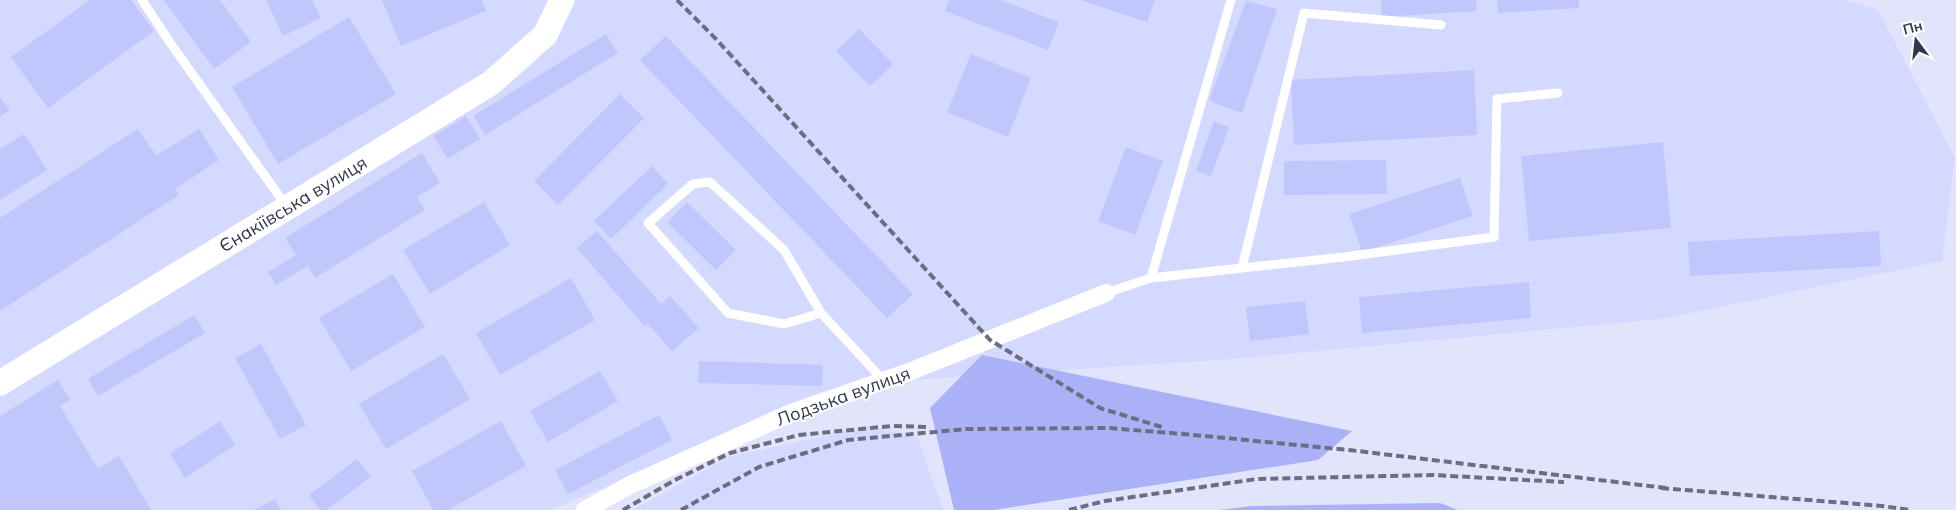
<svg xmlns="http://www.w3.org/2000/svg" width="1956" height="510" viewBox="0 0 1956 510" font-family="Mulish,sans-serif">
<rect width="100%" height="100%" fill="#e1e4fb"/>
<g fill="#d4d9ff">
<path d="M0,0H1846L1878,10L1955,158L1942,261L1661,319L1233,359L860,383L549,510H0Z"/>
<path d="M869,426L918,438L943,510H633L729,457Z"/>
</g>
<g fill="#aab1f6">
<path d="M982,355L1352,431L1318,460L994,510H954L930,408Z"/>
<path d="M1440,503L1458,510H1218L1252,506Z"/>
</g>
<g fill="#c1c7fd">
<path d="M90,0H131L154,31L48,108L11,57Z"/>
<path d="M164,0H220L251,42L214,69Z"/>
<path d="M266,0H312L321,18L283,36Z"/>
<path d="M382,0H482L486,11L401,46Z"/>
<path d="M949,0H1000L1059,22L1048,50L945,11Z"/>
<path d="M1081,0H1155L1147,22Z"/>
<path d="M1381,0H1476L1477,11L1382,17Z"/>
<path d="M1497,0H1579V8L1498,13Z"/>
<path d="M1246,1L1277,9L1242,113L1209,101Z"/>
<path d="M349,17L396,94L278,164L232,87Z"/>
<path d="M859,29L893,64L870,86L836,51Z"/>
<path d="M606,34L618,53L485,135L473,116Z"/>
<path d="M666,36L913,294L887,318L640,60Z"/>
<path d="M971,54L1031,78L1008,137L947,112Z"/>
<path d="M1474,70L1477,135L1294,145L1291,80Z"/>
<path d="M620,94L644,118L558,205L534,181Z"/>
<path d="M0,97L10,110L0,117Z"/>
<path d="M466,116L480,139L447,159L434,136Z"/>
<path d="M1214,121L1229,127L1211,176L1196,171Z"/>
<path d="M138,129L156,156L199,129L219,160L175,189L179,195L0,311V218Z"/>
<path d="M24,134L47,170L0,200V149Z"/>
<path d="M1663,142L1671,228L1529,241L1521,156Z"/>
<path d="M1126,147L1163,161L1135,235L1098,221Z"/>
<path d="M422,153L440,183L417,197L425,210L315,278L308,266L276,285L268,272L296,255L285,238Z"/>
<path d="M1386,160L1387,194L1284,195V161Z"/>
<path d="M652,166L668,184L611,239L594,221Z"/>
<path d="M1460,178L1473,216L1362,252L1349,214Z"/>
<path d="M484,202L510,245L430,294L403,250Z"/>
<path d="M687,202L736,250L716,270L667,222Z"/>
<path d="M597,231L661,304L670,296L699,328L672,351L648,324L645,327L577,248Z"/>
<path d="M1879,231L1881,266L1690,276L1688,242Z"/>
<path d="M393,274L425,327L351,371L319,318Z"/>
<path d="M571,278L595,320L500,375L476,333Z"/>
<path d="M1529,282L1531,318L1362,333L1359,297Z"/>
<path d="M1305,301L1309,334L1250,341L1246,307Z"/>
<path d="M194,315L205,333L98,396L88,379Z"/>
<path d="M261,344L306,425L280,439L235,358Z"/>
<path d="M443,354L470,399L386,449L359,404Z"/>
<path d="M699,361L823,365L822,386L698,383Z"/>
<path d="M600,371L618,401L548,442L530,411Z"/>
<path d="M58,380L70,400L60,406L98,469L119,456L151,510H0V416Z"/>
<path d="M659,415L672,440L568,494L555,470Z"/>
<path d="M220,421L235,445L185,478L170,454Z"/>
<path d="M501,421L526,466L448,510H433L412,471Z"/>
<path d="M357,459L371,477L326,510H320L309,495Z"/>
<path d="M275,499L281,510H254Z"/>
</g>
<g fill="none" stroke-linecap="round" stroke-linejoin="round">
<g stroke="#fff" stroke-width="9">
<path d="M142,0L171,44L287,207"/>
<path d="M1242,268L1304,13L1441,25"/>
<path d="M1151,278L1344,257L1494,237L1497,99L1558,93"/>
<path d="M1106,293L1151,278L1231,0"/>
<path d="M821,313L784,250L710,182L693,184L648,223L728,313L784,324L821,313L884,381"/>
</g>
<path stroke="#fff" stroke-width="18" d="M585,510L630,485L791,413L909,372L1106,293"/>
<path stroke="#fff" stroke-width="25" d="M0,383L491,83L545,35L562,0"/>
<g stroke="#6b6e83" stroke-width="4" stroke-dasharray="8 4" stroke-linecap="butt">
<path d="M677,0L716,39L990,340L1100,408L1165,428"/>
<path d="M1661,488L1882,506L1910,510"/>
<path d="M623,510L673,481L730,453L799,435L892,426L930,427"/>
<path d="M681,510L759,467L848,440L966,429L1108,428L1184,434L1349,450L1666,488"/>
<path d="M1069,510L1105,501L1257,479L1432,475L1564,482"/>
</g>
</g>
<g text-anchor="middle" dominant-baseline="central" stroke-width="4" stroke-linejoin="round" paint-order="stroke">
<g font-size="18" fill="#33364b" stroke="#fff">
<text transform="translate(293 204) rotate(-31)">Єнакіївська вулиця</text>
<text transform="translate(843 396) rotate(-20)">Лодзька вулиця</text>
</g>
</g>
<g transform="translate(1916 40) rotate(345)" stroke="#ffffff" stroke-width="4" paint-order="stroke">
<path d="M0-4L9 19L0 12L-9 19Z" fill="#33364b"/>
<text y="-8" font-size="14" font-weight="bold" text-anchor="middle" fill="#33364b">Пн</text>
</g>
</svg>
